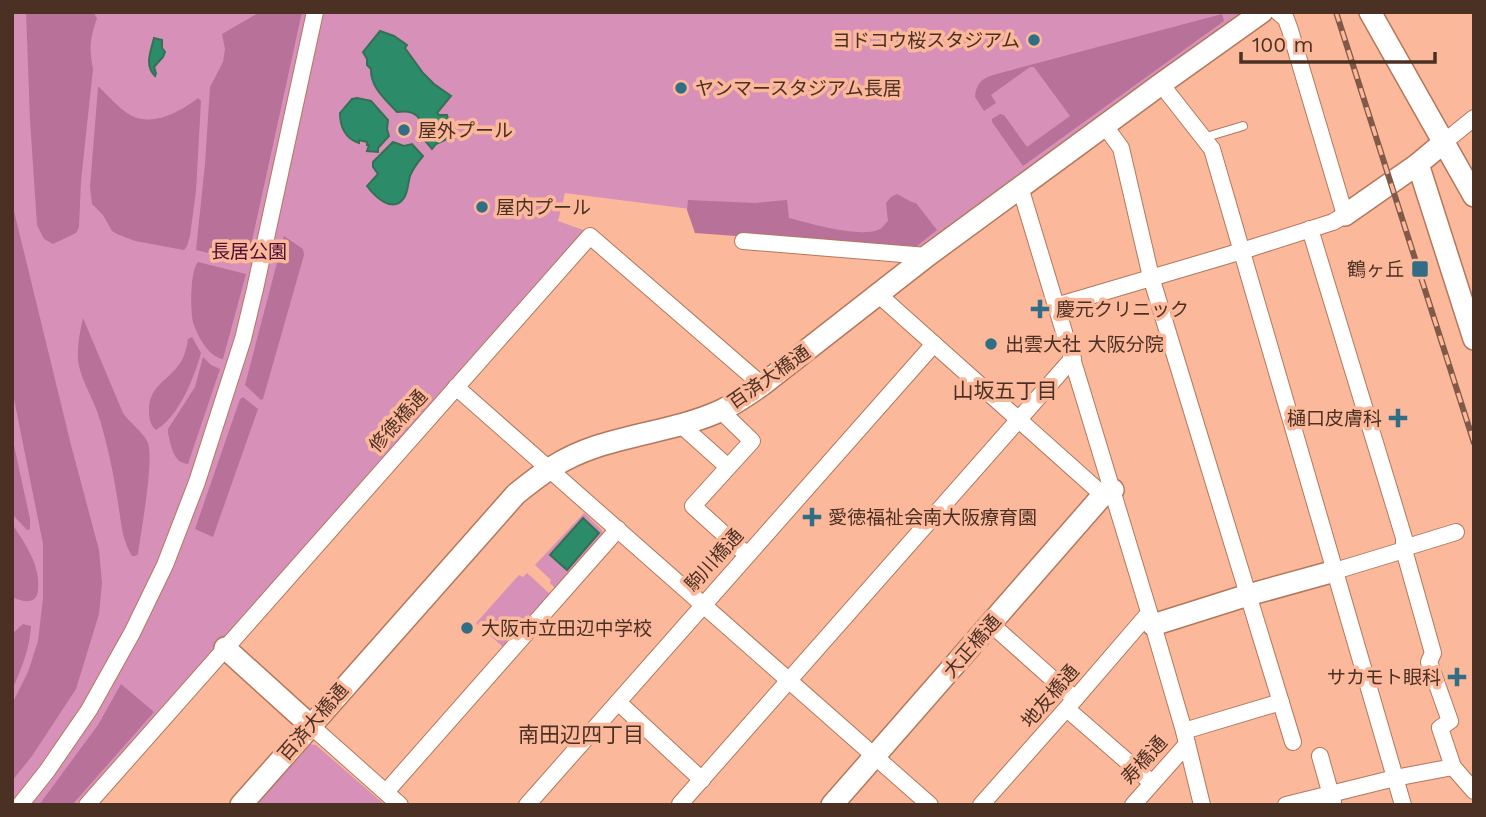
<svg xmlns="http://www.w3.org/2000/svg" width="1486" height="817" viewBox="0 0 1486 817" font-family="'Work Sans','Noto Sans JP',sans-serif">
<rect width="100%" height="100%" fill="#fbb89a"/>
<g fill="#d791b8">
<path d="M12,12H1243L916,249L690,209L565,193L558,221L586,231L75,805H12Z"/>
<path d="M584,513L602,530L603,535L556,589L550,583L551,580L535,565Z"/>
<path d="M527,573L550,594L503,647L476,623L519,575L523,577Z"/>
<path d="M309,744L316,745L385,805H255Z"/>
</g>
<g fill="#b87199">
<path d="M26,12H93L97,18C90,39 89,47 93,69L81,181L79,227L76,233L53,244L44,239L37,225L30,120Z"/>
<path d="M260,12H302L248,259L246,262L196,250L205,164L210,87L223,62L225,49L222,34Z"/>
<path d="M1222,14L1224,21L1023,166L992,122V119L1000,114L1004,115L1027,147L1070,116L1034,67H1030L991,95L996,103L984,111L975,97C976,84 981,79 993,75Z"/>
<path d="M98,87H99C108,96 117,106 127,113C150,129 180,112 198,98L201,101L196,191L190,236L187,246L184,250L135,241L117,234L112,231L103,215L92,204L90,187Z"/>
<path d="M897,194C904,197 909,202 916,203L937,230L913,249L695,233L687,210L688,200L755,203L787,200L789,218C809,223 862,239 880,229C882,228 887,222 888,221L886,203L891,197Z"/>
<path d="M12,203L71,445L99,550L102,583L99,614L76,689L32,756L12,781V704L28,672L38,641L43,598V544L12,389Z"/>
<path d="M284,236L303,249L304,255L263,399L261,400L245,385Z"/>
<path d="M198,262L246,274L223,359C208,357 197,335 193,322C190,310 190,271 198,262Z"/>
<path d="M83,318L123,413C129,422 145,434 148,443C154,462 141,531 138,554L135,556H132C124,543 122,530 120,516C115,481 108,444 97,411C91,395 80,377 78,360C77,345 80,332 83,318Z"/>
<path d="M192,337L201,353C194,378 179,416 156,430C150,425 149,418 149,410C149,384 171,380 182,360C185,354 187,346 188,339Z"/>
<path d="M203,357L211,365L220,369L188,464C173,463 171,445 168,433V429L195,387Z"/>
<path d="M243,397L258,409L213,537L195,529L240,399Z"/>
<path d="M12,436L30,519V529L27,530L12,514Z"/>
<path d="M12,524C25,543 41,566 38,590C38,595 35,601 28,601C24,602 17,599 12,597Z"/>
<path d="M23,624L31,626C30,649 21,669 12,690V634Z"/>
<path d="M121,684L154,712L72,805H39L98,725Z"/>
</g>
<g fill="#2c8b69" stroke="#357054" stroke-width="2">
<path d="M380,31L394,36L407,45L405,48L423,73L434,84L451,96L437,113L439,115H447L452,135L451,137L436,144L432,149L421,136C425,118 415,109 397,112C386,100 370,87 371,69L367,65V59L363,52Z"/>
<path d="M154,38L162,40V48L165,52L163,57L154,67L156,73L155,76C144,65 151,51 154,38Z"/>
<path d="M357,98L371,101L388,120L387,129L389,136L378,148V152L367,151L369,145H367V142L359,140V143C345,139 340,126 340,113L352,99Z"/>
<path d="M393,142L404,146L412,144L423,156C418,162 413,168 410,176C408,183 408,192 404,198C393,214 375,197 367,186L378,174L373,167V162Z"/>
<path d="M583,518L599,533L567,570L550,555Z"/>
</g>
<g fill="none" stroke-linecap="round" stroke-linejoin="round">
<defs>
<path id="lane" d="M1203,138L1243,126"/>
<g id="street">
<path d="M1161,84L1212,149L1403,805"/>
<path d="M1105,126L1121,148L1151,277L1293,742"/>
<path d="M1443,143L1474,118"/>
<path d="M1020,187L1153,625L1184,731L1202,805"/>
<path d="M1310,229L1404,538V550L1433,653L1429,662L1450,721L1440,728L1453,767L1474,791"/>
<path d="M743,241L927,256"/>
<path d="M879,295L1103,495"/>
<path d="M1056,306L1242,251L1333,222L1345,215L1290,30L1286,19L1278,12"/>
<path d="M456,387L930,805"/>
<path d="M721,411L752,441L693,506L747,555"/>
<path d="M681,425L728,467"/>
<path d="M1404,548L1456,532"/>
<path d="M1335,571L1404,550"/>
<path d="M991,624L1075,699"/>
<path d="M618,702L702,780"/>
<path d="M1067,709L1152,783"/>
<path d="M310,725L400,805"/>
<path d="M1184,731L1281,702"/>
<path d="M1320,756L1333,802"/>
<path d="M386,792L618,529"/>
<path d="M20,805L47,771L89,710L132,633L165,565L197,482L243,339L255,289L315,12"/>
<path d="M87,805L590,236L762,385"/>
<path d="M527,805L934,344"/>
<path d="M681,805L680,804L1073,358"/>
<path d="M981,805L1075,699L1149,613"/>
<path d="M1133,805L1187,744"/>
<path d="M1286,805L1395,778L1453,767"/>
</g>
<g id="secondary">
<path d="M1370,12L1474,196"/>
<path d="M1418,164L1474,339"/>
<path d="M1345,215L1418,164L1443,143"/>
<path d="M1153,625L1248,595L1335,571"/>
<path d="M225,648L310,725"/>
<path d="M241,805L516,494C542,473 562,458 595,447C636,433 680,429 720,411C735,404 749,394 762,385L927,256L1161,84L1262,12"/>
<path d="M832,805L1103,495L1113,490"/>
</g>
</defs>
<use href="#lane" stroke="#b5775a" stroke-width="10"/>
<use href="#street" stroke="#b5775a" stroke-width="18"/>
<use href="#secondary" stroke="#b5775a" stroke-width="24"/>
<use href="#lane" stroke="#fff" stroke-width="8"/>
<use href="#street" stroke="#fff" stroke-width="16"/>
<use href="#secondary" stroke="#fff" stroke-width="21"/>
<defs>
<path id="rail" d="M1336,12L1474,443"/>
</defs>
<use href="#rail" stroke="#815948" stroke-width="6"/>
<use href="#rail" stroke="#fbb89a" stroke-width="3.5" stroke-dasharray="10" stroke-linecap="butt"/>
</g>
<g fill="#316e85" stroke="#fbb89a" stroke-width="2.5">
<circle cx="1034" cy="40" r="7"/>
<circle cx="681" cy="88" r="7"/>
<circle cx="404" cy="130" r="7"/>
<circle cx="482" cy="207" r="7"/>
<rect x="1411" y="260" width="18" height="18" rx="3.5"/>
<path d="M1036.5 298.5h7v7h7v7h-7v7h-7v-7h-7v-7h7z"/>
<circle cx="991" cy="344" r="7"/>
<path d="M1394.5 407.5h7v7h7v7h-7v7h-7v-7h-7v-7h7z"/>
<path d="M808.5 506.5h7v7h7v7h-7v7h-7v-7h-7v-7h7z"/>
<circle cx="467" cy="628" r="7"/>
<path d="M1453.5 666.5h7v7h7v7h-7v7h-7v-7h-7v-7h7z"/>
</g>
<g text-anchor="middle" dominant-baseline="central" stroke-width="7" stroke-linejoin="round" paint-order="stroke">
<g font-size="19" fill="#4b3024" stroke="#fbb89a" text-anchor="start">
<text x="1020" y="40" text-anchor="end">ヨドコウ桜スタジアム</text>
<text x="695" y="88">ヤンマースタジアム長居</text>
<text x="418" y="130">屋外プール</text>
<text x="496" y="207">屋内プール</text>
<text x="1404" y="269" text-anchor="end">鶴ヶ丘</text>
<text x="1056" y="309">慶元クリニック</text>
<text x="1005" y="344">出雲大社 大阪分院</text>
<text x="1382" y="418" text-anchor="end">樋口皮膚科</text>
<text x="828" y="517">愛徳福祉会南大阪療育園</text>
<text x="481" y="628">大阪市立田辺中学校</text>
<text x="1441" y="677" text-anchor="end">サカモト眼科</text>
</g>
<g font-size="19" fill="#4d0c37" stroke="#fbb89a">
<text x="249" y="251">長居公園</text>
</g>
<g font-size="19" fill="#4b3024" stroke="#fbb89a">
<text transform="translate(769 377) rotate(-35)">百済大橋通</text>
<text transform="translate(398 421) rotate(-48)">修徳橋通</text>
<text transform="translate(714 560) rotate(-48)">駒川橋通</text>
<text transform="translate(972 646) rotate(-49)">大正橋通</text>
<text transform="translate(1050 696) rotate(-49)">地友橋通</text>
<text transform="translate(313 722) rotate(-49)">百済大橋通</text>
<text transform="translate(1144 760) rotate(-48)">寿橋通</text>
</g>
<g font-size="21" fill="#4b3024" stroke="#fbb89a">
<text x="1005" y="390">山坂五丁目</text>
<text x="581" y="734">南田辺四丁目</text>
</g>
</g>
<rect width="1486" height="817" fill="none" stroke="#4b3024" stroke-width="28"/>
<path d="M1241 52v10h194v-10" fill="none" stroke="#4b3024" stroke-width="3.5"/>
<text x="1252" y="52" font-size="21" fill="#4b3024" stroke="#fbb89a" stroke-width="5" paint-order="stroke">100 m</text>
</svg>
